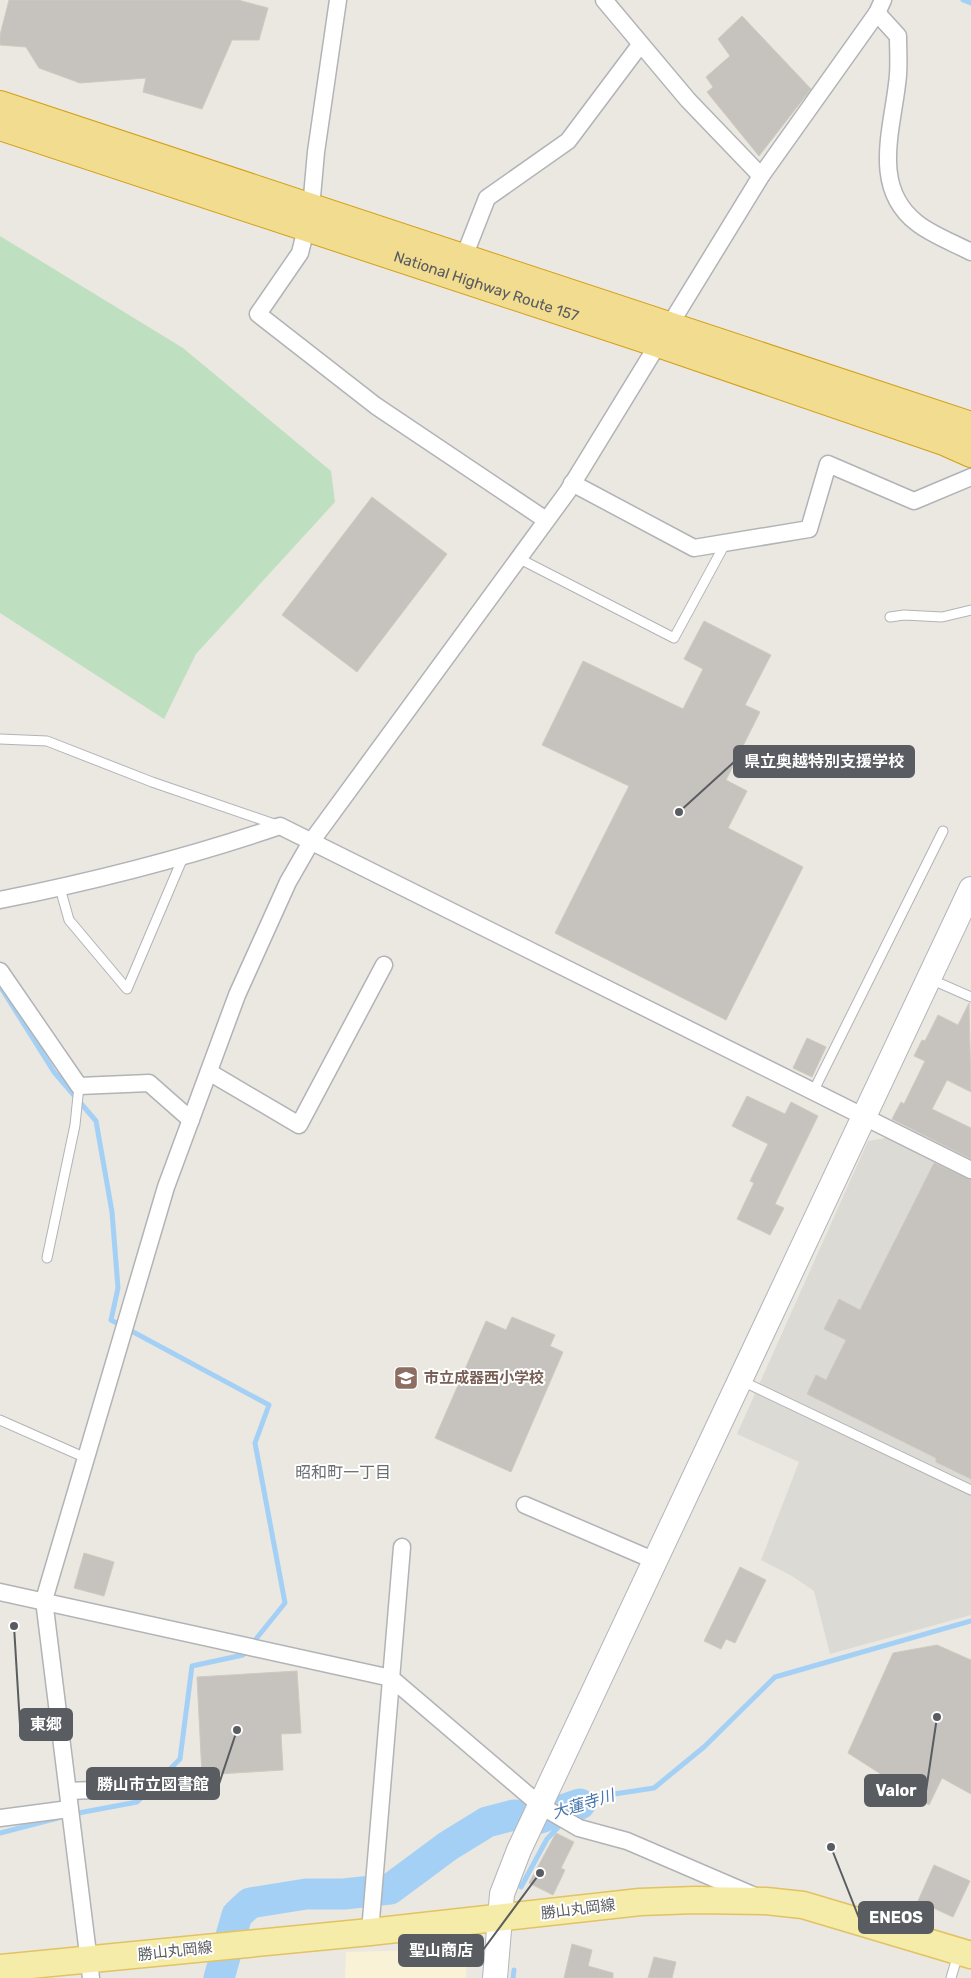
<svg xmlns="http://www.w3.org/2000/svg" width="971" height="1978" viewBox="0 0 971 1978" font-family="Rubik,'Noto Sans JP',sans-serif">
<rect width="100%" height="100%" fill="#eae8e0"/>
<path fill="#f9f2d6" d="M458,1949L467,1961L466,1978H345L346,1952Z"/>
<path fill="#dcdad5" d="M891,1137L971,1176V1615L830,1654L814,1591L792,1576L761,1560L799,1462L737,1434L868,1141Z"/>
<path fill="#bfe0c0" d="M0,236L183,348L331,471L335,502L196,654L164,719L0,613Z"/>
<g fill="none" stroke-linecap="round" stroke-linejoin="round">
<g stroke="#a5d0f6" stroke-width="5">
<path d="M963,0L971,3"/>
<path d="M0,986L54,1072L96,1121L112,1212L118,1288L111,1320L269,1405L255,1443L285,1603L243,1655L192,1666L180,1759L156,1783"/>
<path d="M73,1814L137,1802L147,1792"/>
<path d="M0,1833L58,1818"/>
<path d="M521,1887L547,1839L580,1804L601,1796L654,1788L704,1747L775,1677L971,1621"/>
<path d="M513,1978L514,1970"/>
</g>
<path stroke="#a5d0f6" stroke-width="31" d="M219,1978L237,1915L250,1903L306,1894H344L390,1889L448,1846L487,1822L514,1815L540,1818L580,1804"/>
</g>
<g fill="#c6c3be" stroke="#cecabf">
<path d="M9,0H238L268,8L259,40H232L202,109L143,92L146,78L80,83L39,68L26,47L0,45V35Z"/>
<path d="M742,16L811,89L759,156L707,92L713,87L706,77L730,56L718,39Z"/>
<path d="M372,497L447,554L357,672L282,615Z"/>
<path d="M704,621L771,655L745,705L760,712L726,780L747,791L728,828L803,867L726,1020L555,933L629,786L542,745L583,661L683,709L703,669L684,659Z"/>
<path d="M969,1003L971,1092L947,1080L932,1109L971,1128V1159L892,1119L901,1102L904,1104L925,1061L914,1056L922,1040L925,1041L938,1015L958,1025Z"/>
<path d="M807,1038L826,1047L812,1077L793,1068Z"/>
<path d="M747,1096L785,1114L791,1102L818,1116L775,1204L784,1208L770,1235L737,1219L754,1183L750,1181L768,1144L732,1126Z"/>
<path d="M934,1163L971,1180V1479L936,1462V1458L807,1394L816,1375L826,1380L846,1340L824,1329L839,1299L860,1310Z"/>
<path d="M512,1317L555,1335L550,1346L563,1352L511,1472L435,1438L486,1321L506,1330Z"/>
<path d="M84,1553L114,1562L104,1596L74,1588Z"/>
<path d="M740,1567L766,1580L735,1643L726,1639L721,1649L704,1641Z"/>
<path d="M937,1645L971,1660V1794L942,1778L929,1805L848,1753L893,1653Z"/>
<path d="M297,1671L301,1733L281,1734L283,1770L202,1775L197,1677Z"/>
<path d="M556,1833L574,1842L561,1868L565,1870L553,1895L529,1883Z"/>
<path d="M934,1865L970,1881L953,1917L918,1901Z"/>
<path d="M572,1944L592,1950L588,1966L613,1973V1978H564Z"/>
<path d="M654,1957L676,1962L672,1978H648Z"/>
</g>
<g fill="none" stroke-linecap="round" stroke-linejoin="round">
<defs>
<g id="lane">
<path d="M518,558L674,638L726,542"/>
<path d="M890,617L904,615L942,617L971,610"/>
<path d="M0,739L47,741L152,782L277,825"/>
<path d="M60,888L69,920L127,989L184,855"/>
<path d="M930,979L971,997"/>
<path d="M813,1092L943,831"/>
<path d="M47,1258L75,1125L79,1086"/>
<path d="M742,1381L971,1490"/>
<path d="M0,1420L86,1458"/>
<path d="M951,1978L958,1954"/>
</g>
<g id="street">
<path d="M338,0L316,152L311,208L300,253L258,314L376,406L546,520"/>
<path d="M604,0L688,100L761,176"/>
<path d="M877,13L898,36C898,49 899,62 898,75C894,125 869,186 917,223C932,235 954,243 971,252"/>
<path d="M460,267L487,198L568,141L640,45"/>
<path d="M572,483L694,548L809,529L828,464L914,501L971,477"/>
<path d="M0,900C95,881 189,857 280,826L971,1170"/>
<path d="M0,971L79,1086L149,1083L191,1120"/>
<path d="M209,1072L299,1125L384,965"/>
<path d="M525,1505L653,1560"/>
<path d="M0,1592L391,1678L541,1806L579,1828L627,1841L755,1896"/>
<path d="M68,1791L197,1786"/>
<path d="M0,1818L69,1809"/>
<path d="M370,1932L402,1547"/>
<path d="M91,1978L44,1600L166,1187L237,995L288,882L311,842L568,491L761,176L877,13L883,0"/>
</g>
<path id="secondary" d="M495,1978L502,1894L519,1850L971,889"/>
<path id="primary" d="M0,1968L370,1932L640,1902L695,1900L766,1901L803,1905L971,1955"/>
<g id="highway">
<path d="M0,105L971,426"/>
<path id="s1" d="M0,126L658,343L944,441L971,453"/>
</g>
</defs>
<use href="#lane" stroke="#b1b3b7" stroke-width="11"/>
<use href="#street" stroke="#b1b3b7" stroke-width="19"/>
<use href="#secondary" stroke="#b2b5ba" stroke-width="26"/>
<use href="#primary" stroke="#e2c262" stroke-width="29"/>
<use href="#highway" stroke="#d49f16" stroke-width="30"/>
<use href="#lane" stroke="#fff" stroke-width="9"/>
<use href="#street" stroke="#fff" stroke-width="16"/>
<use href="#secondary" stroke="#fff" stroke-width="24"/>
<use href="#primary" stroke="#f6ecaa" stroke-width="26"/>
<use href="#highway" stroke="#f1dc90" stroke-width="28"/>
</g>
<defs>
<symbol id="school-square" viewBox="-11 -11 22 22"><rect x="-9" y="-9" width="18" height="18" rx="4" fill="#8d6e63" stroke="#fff"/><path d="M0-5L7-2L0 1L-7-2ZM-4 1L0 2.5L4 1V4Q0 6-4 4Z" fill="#fff"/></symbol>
</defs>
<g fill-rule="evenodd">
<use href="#school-square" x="392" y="1364" width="28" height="28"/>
</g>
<g text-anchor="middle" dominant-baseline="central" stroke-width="4" stroke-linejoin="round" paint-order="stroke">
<g font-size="15" fill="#595c60" stroke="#fff">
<text stroke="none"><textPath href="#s1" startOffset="512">National Highway Route 157</textPath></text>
<text transform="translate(578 1909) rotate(-7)">勝山丸岡線</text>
<text transform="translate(175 1951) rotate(-6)">勝山丸岡線</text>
</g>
<g font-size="15" font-weight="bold" fill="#785e54" stroke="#fff" text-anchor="start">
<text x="424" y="1378">市立成器西小学校</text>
</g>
<g font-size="16" fill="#6a6e72" stroke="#fff">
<text x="343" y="1472">昭和町一丁目</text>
</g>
<g font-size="16" font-style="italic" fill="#4977ad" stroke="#fff">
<text transform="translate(583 1804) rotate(-17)">大蓮寺川</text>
</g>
</g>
<path fill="none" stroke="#595c60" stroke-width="2" d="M679 812L734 762M14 1626L20 1725M237 1730L219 1784M937 1717L926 1791M831 1847L859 1918M540 1873L483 1950"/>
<g fill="#595c60" stroke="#fff" stroke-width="2">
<circle cx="679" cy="812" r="5"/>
<circle cx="14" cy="1626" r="5"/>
<circle cx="237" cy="1730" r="5"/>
<circle cx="937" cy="1717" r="5"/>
<circle cx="831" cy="1847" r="5"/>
<circle cx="540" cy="1873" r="5"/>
</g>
<g fill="#595c60" stroke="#595c60" stroke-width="2">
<rect x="734" y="746" width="180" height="31" rx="5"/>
<rect x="20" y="1709" width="52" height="31" rx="5"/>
<rect x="87" y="1768" width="132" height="31" rx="5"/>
<rect x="865" y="1775" width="61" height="31" rx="5"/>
<rect x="859" y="1902" width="74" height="31" rx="5"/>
<rect x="399" y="1935" width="84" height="31" rx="5"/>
</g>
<g font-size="16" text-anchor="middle" font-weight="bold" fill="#fff">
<text x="824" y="767">県立奥越特別支援学校</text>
<text x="46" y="1730">東郷</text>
<text x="153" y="1790">勝山市立図書館</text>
<text x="896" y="1796">Valor</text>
<text x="896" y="1923">ENEOS</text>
<text x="441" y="1956">聖山商店</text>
</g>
</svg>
